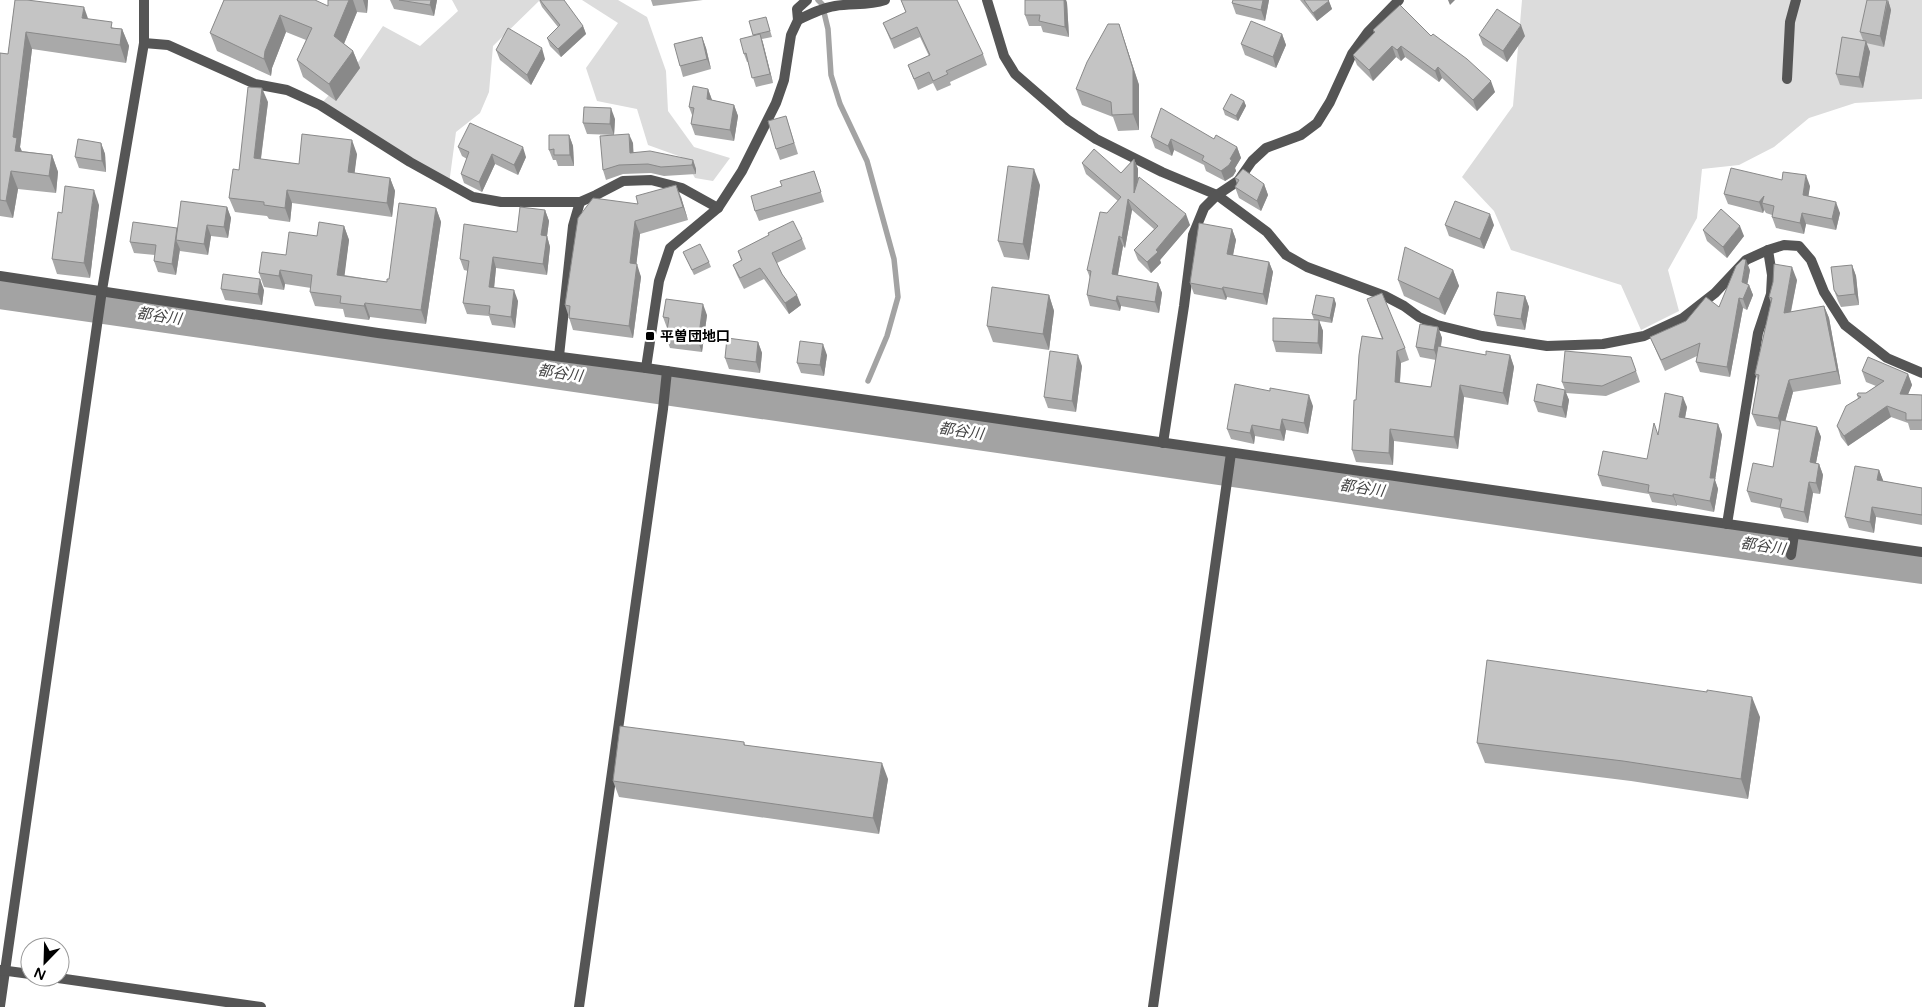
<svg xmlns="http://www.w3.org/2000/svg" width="1922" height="1007" viewBox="0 0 1922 1007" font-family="'Varela Round','Noto Sans JP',sans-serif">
<rect width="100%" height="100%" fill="#fff"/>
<g fill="#dcdcdc">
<path d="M452,0H540L493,46L489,92L480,113L456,132L449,184L320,105L357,64L383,26L420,46L458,11Z"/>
<path d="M582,0H618L647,17L666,71L668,111L694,147L730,158L713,181L695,178L684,158L648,145L637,109L597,101L586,68L618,23Z"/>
<path d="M1522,0H1922V99L1855,103L1809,118L1774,147L1739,165L1702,169L1697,218L1668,270L1679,311L1641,330L1621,285L1511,250L1494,211L1462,177L1513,106Z"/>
</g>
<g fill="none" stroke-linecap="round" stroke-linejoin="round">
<path stroke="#a3a3a3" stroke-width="5.5" d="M818,0L822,4L828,29L831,75L840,104L867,161L894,259L898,297L887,336L868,381"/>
<path stroke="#a3a3a3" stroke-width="32" d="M0,293L1594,523L1922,568"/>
<g stroke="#555" stroke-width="10">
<path d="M987,0L1004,56L1015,74L1068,120L1096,139L1162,172L1217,195L1267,232L1286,255L1307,267L1385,296L1404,306L1419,317L1437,325L1482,336L1547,346L1603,344L1644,336L1683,318L1715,293L1746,260L1768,250L1784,245L1799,246L1811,260L1824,292L1845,325L1887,358L1922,373"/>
<path d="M798,20C810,14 822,8 835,6C852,3 868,6 885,0"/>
<path d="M144,43L168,45L255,84L287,90L320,105L410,162L473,197L501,202H580L596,195L623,181L651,180L682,188L718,208"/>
<path d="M1787,79L1790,22L1796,0"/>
<path d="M0,276L378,333L646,368L1922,552"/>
<path d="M559,356L573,226L580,202"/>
<path d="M646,368L659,281L670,248L718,208L742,171L776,103L784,80L791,35L798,20L797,9L807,0"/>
<path d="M1163,443L1184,306L1193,235L1204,208L1217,195L1238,181L1252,161L1266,148L1301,135L1317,123L1330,102L1352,54L1368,32L1399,0"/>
<path d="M1727,524L1758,333L1771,294L1772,275L1768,250"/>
<path d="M1791,555L1794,534"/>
<path d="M0,1006L102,290L144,43V0"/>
<path d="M579,1007L663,409L667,371"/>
<path d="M1153,1007L1231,453"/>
</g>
<g stroke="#555" stroke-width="10">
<path d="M0,970L30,974"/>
<path d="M51,977L261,1007"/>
</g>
</g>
<g fill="#a9a9a9">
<path d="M15,0L88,19L114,28L122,29L129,46L126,63L32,49L20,147L22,151L52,155L58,172L56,193L18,189L13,218L0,216V53L8,54Z"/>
<path d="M224,0L328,6V0H368L367,13L357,12L344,44L353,51L360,68L336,101L303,77L297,60L306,40L286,32L272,68L271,76L217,51L210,33Z"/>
<path d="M390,0H437L434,16L394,9Z"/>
<path d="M539,0L583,26L586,34L561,57L550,46L547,38L558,27L542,7Z"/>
<path d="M651,0H703L653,6Z"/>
<path d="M901,0L983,54L987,65L950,82L951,85L937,91L933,83L918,90L908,65L929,56L920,37L894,49L883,23L906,13Z"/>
<path d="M1025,0H1066L1067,3L1069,37L1043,32L1041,26H1029L1025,15Z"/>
<path d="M1233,0H1269L1265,21L1236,14L1232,3Z"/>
<path d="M1300,0H1328L1332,9L1317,21Z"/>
<path d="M1888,0L1891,10L1884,47L1866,43L1870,52L1863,88L1840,85L1836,74L1863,40L1860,32Z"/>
<path d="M766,17L772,37L762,39L773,83L756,87L748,62H747L744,54L753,36Z"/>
<path d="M1119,24L1139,85V130L1118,131L1113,117L1082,105L1076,89Z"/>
<path d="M1373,30L1431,36L1495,92L1477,111L1442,78L1439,82L1405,57L1401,61L1396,57L1373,81L1357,65L1353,55L1374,33Z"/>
<path d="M1282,34L1286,45L1276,68L1245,55L1241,44Z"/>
<path d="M1479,35L1525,36L1507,62L1483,45Z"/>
<path d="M702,37L706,48L711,69L683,77L680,66Z"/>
<path d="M496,50L545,59L531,85L500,60Z"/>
<path d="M708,89L712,100L734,105L738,116L734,141L695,135L691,124L692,115L689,107Z"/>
<path d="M1244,101L1246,106L1238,121L1225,115L1223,109Z"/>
<path d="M268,102L261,159L299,164L357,154L354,173L390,178L395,191L392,217L292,203L290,222L269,219L267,216L235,212L229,198L239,170Z"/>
<path d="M786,116L798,154L780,160L776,149Z"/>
<path d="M615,119L614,135L633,143V152L693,160L696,169V174L664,176L651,173L623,174L606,180L603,170L614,135L587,134L583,123Z"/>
<path d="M569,135L573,146L574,166H558L556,160H553L549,150Z"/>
<path d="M1151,137L1214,139L1237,147L1241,158L1235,168L1236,171L1233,176L1225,181L1206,171L1204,165L1174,150L1172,156L1155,148Z"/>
<path d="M101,143L105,154L106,172L79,168L75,157Z"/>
<path d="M458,147L526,157L518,175L495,164L482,192L464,183L461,174L467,159L462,156Z"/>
<path d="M1134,159L1138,169V180L1190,225L1160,260L1161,263L1151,273L1138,260L1134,250L1154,229L1132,210L1125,248L1123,246L1118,275L1158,283L1162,293L1159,313L1121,306L1120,311L1090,306L1087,295L1090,278L1087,270L1107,213L1118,201L1086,174L1082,163L1121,173Z"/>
<path d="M814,171L824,202L759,221L755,211L782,186Z"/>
<path d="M1235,178L1264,184L1268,195L1261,211L1239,198L1235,187L1237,184Z"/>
<path d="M1040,185L1029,260L1004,257L998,241Z"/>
<path d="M1810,186L1808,196L1840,213L1836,230L1806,224L1804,234L1776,228L1772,217V215L1766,213L1764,210L1763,213L1728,204L1724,194Z"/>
<path d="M681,197L688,220L640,234L636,264L641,277L633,338L573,330L565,305L638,204Z"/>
<path d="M99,205L90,278L57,274L52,259L62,213Z"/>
<path d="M227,207L231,218L228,238L211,236L208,255L180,251V249L176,275L158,272L154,261L155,255L134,253L130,242L177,228L178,229Z"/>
<path d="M436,208L441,222L426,324L370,317L369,320L345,317L343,309L315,306L310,292L311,288L285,284L284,290L264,287L259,273L286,255L317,236L344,226L349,240L344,275L387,282Z"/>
<path d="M545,210L549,221L547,236L550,247L547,275L496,268L494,288L518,301L515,328L492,325L489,316L467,314L463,303L468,271L464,270L460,259L517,232Z"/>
<path d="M1445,225H1494L1484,249L1449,236Z"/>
<path d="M1232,229L1236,240L1233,255L1269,262L1273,272L1267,305L1227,297L1226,300L1194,294L1190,283Z"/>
<path d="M1703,230L1744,236L1727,258L1707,241Z"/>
<path d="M802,239L806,249L777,263L782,274L801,305L789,314L764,279L744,289L737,275L733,265L741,260L738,251Z"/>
<path d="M683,252L709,262L711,267L694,275Z"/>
<path d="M1852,265L1856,276L1859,305L1841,307L1838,301L1834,290Z"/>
<path d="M1453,270L1459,286L1445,315L1404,296L1398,280Z"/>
<path d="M1750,270L1747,284L1749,285L1753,295L1747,310L1743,308L1730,377L1700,372L1696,362L1697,356L1665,371L1650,337L1719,307Z"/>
<path d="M1797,280L1791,312L1824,306L1829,318L1841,384L1793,392L1785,421L1817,427L1821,437L1816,463L1819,464L1823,475L1820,494L1813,493L1808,523L1784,518L1780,508L1751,502L1747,491L1773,467L1780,430L1757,426L1752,414L1758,381L1755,374L1771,303L1769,297Z"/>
<path d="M221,289L264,290L262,305L225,300Z"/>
<path d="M1049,295L1054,311L1049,350L993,342L987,326Z"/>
<path d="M1525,296L1529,307L1525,330L1497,326L1494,315Z"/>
<path d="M1334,298L1336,304L1332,323L1319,321L1323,331L1322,354L1276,352L1273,341L1314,320L1312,314Z"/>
<path d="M1367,299L1405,348L1409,360L1401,363L1400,383L1431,387L1436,360L1420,357L1416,347L1438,327L1442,338L1441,347L1486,355H1510L1514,367L1508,405L1464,397L1458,449L1394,441L1393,465L1356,462L1352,450L1382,339Z"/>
<path d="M707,315L702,352L670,348L666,337L667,328L663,317Z"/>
<path d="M758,342L762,353L760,373L729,369L725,358Z"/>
<path d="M827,355L824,376L801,373L797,363Z"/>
<path d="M1631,357L1640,382L1606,396L1566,393L1569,400L1566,418L1538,412L1534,401L1565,390L1562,382Z"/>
<path d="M1082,366L1076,412L1048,408L1044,397Z"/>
<path d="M1862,371L1908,374L1912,385L1908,394L1922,395V430H1910L1908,423L1891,417L1848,446L1841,437L1837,426L1858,398L1857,395L1866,393L1876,386L1866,382Z"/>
<path d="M1313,406L1308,434L1286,430L1284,441L1255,436L1254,444L1231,439L1227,429Z"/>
<path d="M1687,407L1685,418L1718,424L1722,435L1715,480L1718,489L1714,512L1677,505V506L1652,502L1649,494L1602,486L1598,475L1647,459L1658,435Z"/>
<path d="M1879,470L1883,481L1922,488V525L1876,517L1874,533L1849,528L1845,517Z"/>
<path d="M1760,717L1748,799L1631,781L1485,763L1477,743Z"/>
<path d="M744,742L745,745L888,779L879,834L619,797L613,781Z"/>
</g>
<g fill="#898989">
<path d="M349,0H353L357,12L340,53L334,36Z"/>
<path d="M363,0H368L367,13Z"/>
<path d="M431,0H437L434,16L430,5Z"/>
<path d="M1064,0H1066L1067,3L1069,37L1065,27Z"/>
<path d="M1263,0H1269L1265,21L1261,10Z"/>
<path d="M1448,0H1455L1450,5Z"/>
<path d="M1888,0L1891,10L1884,47L1880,36Z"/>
<path d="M1329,1L1332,9L1317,21L1313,13Z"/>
<path d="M84,7L90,24L82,18Z"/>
<path d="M280,15L286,32L272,68L271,76L264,59L265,51Z"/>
<path d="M1119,24L1139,85V130L1133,114Z"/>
<path d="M1521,25L1525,36L1507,62L1503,51Z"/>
<path d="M583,26L586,34L561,57L558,49Z"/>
<path d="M122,29L129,46L126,63L120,45Z"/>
<path d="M26,32L32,49L20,147L23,155L15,151L13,137Z"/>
<path d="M760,34L763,43L773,83L770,74Z"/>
<path d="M1282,34L1286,45L1276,68L1273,57Z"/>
<path d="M702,37L706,48L711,69L707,59Z"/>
<path d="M1866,41L1870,52L1863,88L1859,77Z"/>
<path d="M1392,46L1396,57L1373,81L1369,70Z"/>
<path d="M1401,46L1405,57L1401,61L1397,50Z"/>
<path d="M542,48L545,59L531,85L527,75Z"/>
<path d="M353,51L360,68L336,101L329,84Z"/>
<path d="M1438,67L1442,78L1439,82L1435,71Z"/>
<path d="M1491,81L1495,92L1477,111L1473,100Z"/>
<path d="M262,88L268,102L259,172L254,158Z"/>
<path d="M708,89L712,100L707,99Z"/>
<path d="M1244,101L1246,106L1238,121L1236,116Z"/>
<path d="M734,105L738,116L734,141L730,130Z"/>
<path d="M611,108L615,119L614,135L610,124Z"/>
<path d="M629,134L633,143L634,162L630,153Z"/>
<path d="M569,135L573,146L574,166L570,155Z"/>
<path d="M1171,139L1174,150L1172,156L1168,146Z"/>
<path d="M352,140L357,154L353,186L348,172Z"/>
<path d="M101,143L105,154L106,172L102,161Z"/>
<path d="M523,147L526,157L518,175L514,165Z"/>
<path d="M1237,147L1241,158L1235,168L1236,171L1233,176L1225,181L1221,171L1230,159Z"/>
<path d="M492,154L495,164L482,192L479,182Z"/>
<path d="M52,155L58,172L56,193L49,176Z"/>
<path d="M1134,159L1138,169L1137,203L1134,193Z"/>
<path d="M693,160L696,169V174L692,165Z"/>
<path d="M1034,169L1040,185L1029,260L1023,244Z"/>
<path d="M11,171L18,189L13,218L6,201Z"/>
<path d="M1806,175L1810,186L1807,206L1803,195Z"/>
<path d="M390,178L395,191L392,217L387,203Z"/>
<path d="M1264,184L1268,195L1261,211L1257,201Z"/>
<path d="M676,185L681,197L688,220L683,207Z"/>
<path d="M94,190L99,205L90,278L84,263Z"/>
<path d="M287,190L292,203L290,222L285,208Z"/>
<path d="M1764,196L1762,203L1764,210L1763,213L1759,202Z"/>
<path d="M1128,199L1132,210L1125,248L1122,238Z"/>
<path d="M1836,202L1840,213L1836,230L1832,219Z"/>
<path d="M227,207L231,218L228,238L224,227Z"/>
<path d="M436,208L441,222L426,324L421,310Z"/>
<path d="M545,210L549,221L547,236L550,247L547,275L543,264L541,235Z"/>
<path d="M1802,213L1806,224L1804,234L1800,223Z"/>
<path d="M1186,214L1190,225L1160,260L1161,263L1151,273L1147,262L1156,250Z"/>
<path d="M1490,214L1494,225L1484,249L1480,239Z"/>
<path d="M635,221L640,234L635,276L630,263Z"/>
<path d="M207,225L211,236L208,255L204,244Z"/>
<path d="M344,226L349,240L343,288L337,275Z"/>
<path d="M1740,226L1744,236L1727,258L1723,247Z"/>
<path d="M177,228L181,238L176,240L180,249L176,275L172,264Z"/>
<path d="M1232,229L1236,240L1231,265L1227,254Z"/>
<path d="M1119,236L1123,246L1116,285L1112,274Z"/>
<path d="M493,257L496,268L493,298L489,287Z"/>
<path d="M1746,260L1750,270L1746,292L1742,282Z"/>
<path d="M1269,262L1273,272L1267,305L1263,294Z"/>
<path d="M637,264L641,277L633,338L629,326Z"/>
<path d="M1852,265L1856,276L1859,305L1855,294Z"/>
<path d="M1792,267L1797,280L1788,325L1784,313Z"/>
<path d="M280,270L285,284L284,290L279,276Z"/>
<path d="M1453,270L1459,286L1445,315L1439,299Z"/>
<path d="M260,279L264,290L262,305L258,294Z"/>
<path d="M1158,283L1162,293L1159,313L1155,302Z"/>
<path d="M1749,285L1753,295L1747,310L1743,299Z"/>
<path d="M1223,287L1227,297L1226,300L1222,289Z"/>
<path d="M514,290L518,301L515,328L511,317Z"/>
<path d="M797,295L801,305L789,314L785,303Z"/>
<path d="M1049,295L1054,311L1049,350L1043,334Z"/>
<path d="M1117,296L1121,306L1120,311L1116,301Z"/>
<path d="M1525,296L1529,307L1525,330L1521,319Z"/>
<path d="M1334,298L1336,304L1332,323L1330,318Z"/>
<path d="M1739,298L1743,308L1730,377L1727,367Z"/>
<path d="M365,303L370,317L369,320L364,306Z"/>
<path d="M703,304L707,315L702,352L698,342Z"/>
<path d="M1824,306L1829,318L1841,384L1837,371Z"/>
<path d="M1319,320L1323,331L1322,354L1318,343Z"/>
<path d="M1438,327L1442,338L1438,361L1434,350Z"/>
<path d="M758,342L762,353L760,373L756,362Z"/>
<path d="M823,344L827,355L824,376L820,365Z"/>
<path d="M1397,351L1401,363L1399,394L1395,382Z"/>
<path d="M1078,355L1082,366L1076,412L1072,401Z"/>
<path d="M1510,355L1514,367L1508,405L1503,393Z"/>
<path d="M1908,374L1912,385L1904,404L1900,394Z"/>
<path d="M1789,380L1793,392L1783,430L1778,418Z"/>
<path d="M1460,385L1464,397L1458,449L1454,437Z"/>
<path d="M1565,390L1569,400L1566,418L1562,407Z"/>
<path d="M1309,395L1313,406L1308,434L1304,423Z"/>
<path d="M1683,397L1687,407L1683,428L1679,417Z"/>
<path d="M1887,406L1891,417L1848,446L1844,436Z"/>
<path d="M1282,419L1286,430L1284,441L1280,430Z"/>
<path d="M1718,424L1722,435L1715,480L1718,489L1714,512L1710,501V478Z"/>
<path d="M1252,425L1255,436L1254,444L1250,433Z"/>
<path d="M1817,427L1821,437L1814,473L1810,462Z"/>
<path d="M1390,429L1394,441L1393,465L1389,453Z"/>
<path d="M1819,464L1823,475L1820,494L1816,483Z"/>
<path d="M1879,470L1883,480L1881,491L1877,480Z"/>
<path d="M1809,482L1813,493L1808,523L1804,512Z"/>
<path d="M1673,494L1677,505V506L1673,496Z"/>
<path d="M1872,507L1876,517L1874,533L1870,522Z"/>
<path d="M1752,697L1760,717L1748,799L1741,779Z"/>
<path d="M882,763L888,779L879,834L873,818Z"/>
</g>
<g fill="#c4c4c4" stroke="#898989">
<path d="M15,0H27L84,7L82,18L112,22L111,28L122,29L120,45L26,32L13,137L17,138L15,151L52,155L49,176L11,171L6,201L0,200V53L8,54Z"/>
<path d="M224,0H315L328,6V0H349L334,36L353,51L329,84L297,60L312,28L280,15L265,51L264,59L210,33Z"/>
<path d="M399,0H431L430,5Z"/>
<path d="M540,0H564L583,26L558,49L547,38L560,25Z"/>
<path d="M901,0H957L983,54L946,71L948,74L933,81L929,72L914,79L908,65L930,55L917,27L891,39L883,23L906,12Z"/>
<path d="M1025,0H1064L1065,27L1039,21L1040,15H1025Z"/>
<path d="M1233,0H1263L1261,10L1232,3Z"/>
<path d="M1304,0H1328L1329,1L1313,13Z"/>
<path d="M1867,0H1887L1880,36L1860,32Z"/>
<path d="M1400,5L1431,36L1433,34L1467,59L1491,81L1473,100L1438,67L1435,71L1401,46L1397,50L1392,46L1369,70L1353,55L1375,32L1373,30Z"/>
<path d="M1497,9L1521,25L1503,51L1479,35Z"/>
<path d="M766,17L770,31L753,35L749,21Z"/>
<path d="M1251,21L1282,34L1273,57L1241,44Z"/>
<path d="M1108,24H1119L1133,69V114L1112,115L1111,102L1076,89L1087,62Z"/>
<path d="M508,28L542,48L527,75L496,50Z"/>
<path d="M760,34L770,74L752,78L746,53L744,54L740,39Z"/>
<path d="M702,37L707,59L680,66L674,44Z"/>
<path d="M1842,37L1866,41L1859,77L1836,74Z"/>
<path d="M693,86L708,89L707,99L734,105L730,130L691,124L694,108L689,107Z"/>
<path d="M248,87L262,88L254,158L299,164L302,134L352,140L348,172L390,178L387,203L287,190L285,208L264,205V202L229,198L233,169L239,170Z"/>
<path d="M1231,94L1244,101L1236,116L1223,109Z"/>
<path d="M584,107L611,108L610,124L583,123Z"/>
<path d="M1161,108L1214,139L1216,135L1237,147L1230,159L1232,160L1229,165L1221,171L1202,160L1204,156L1171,139L1168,146L1151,137Z"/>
<path d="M786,116L794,143L776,149L768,121Z"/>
<path d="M470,123L523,147L514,165L492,154L479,182L461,174L469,152L458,147Z"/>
<path d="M629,134L630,153L650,151L693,160L692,165L661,167L648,164L619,165L603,170L600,136Z"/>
<path d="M549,135H569L570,155H554V149L549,150Z"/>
<path d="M78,139L101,143L102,161L75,157Z"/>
<path d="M1094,149L1121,173L1134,159V193L1139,177L1186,214L1156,250L1158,252L1147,262L1134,250L1158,226L1128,199L1122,238L1119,236L1112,274L1158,283L1155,302L1117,296L1116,301L1087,295L1091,271L1087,270L1100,212L1107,213L1121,197L1082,163Z"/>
<path d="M1008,166L1034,169L1023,244L998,241Z"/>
<path d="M1731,168L1782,180L1783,172L1806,175L1803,195L1836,202L1832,219L1802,213L1800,223L1772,217L1774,206L1762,203L1764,196L1759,202L1724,194Z"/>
<path d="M1243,169L1264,184L1257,201L1235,187L1239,180L1235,178Z"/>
<path d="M814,171L821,192L755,211L751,196L782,186L780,181Z"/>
<path d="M676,185L683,207L635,221L630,263L637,264L629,326L569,318L570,306L565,305L578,218L593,198L638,204L636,196Z"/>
<path d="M65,186L94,190L84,263L52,259L58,212L62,213Z"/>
<path d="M181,201L227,207L224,227L207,225L204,244L176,240Z"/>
<path d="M1455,201L1490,214L1480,239L1445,225Z"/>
<path d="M399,203L436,208L421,310L365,303L364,306L340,303L341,296L310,292L312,275L280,270L279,276L259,273L262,252L286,255L289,232L317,236L319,222L344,226L337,275L387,282V279H389Z"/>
<path d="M520,207L545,210L541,235L547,236L543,264L493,257L489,287L514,290L511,317L489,314L490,306L463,303L469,261L460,259L464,224L517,232Z"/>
<path d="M1721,209L1740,226L1723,247L1703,230Z"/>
<path d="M793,221L802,239L772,253L782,274L797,295L785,303L760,268L740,278L733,265L742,260L738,251L769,235L768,233Z"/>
<path d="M133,222L177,228L172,264L154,261L156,245L130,242Z"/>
<path d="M1199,223L1232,229L1227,254L1269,262L1263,294L1223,287L1222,289L1190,283Z"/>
<path d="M700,244L709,262L692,270L683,252Z"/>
<path d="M1405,247L1453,270L1439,299L1398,280Z"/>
<path d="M1743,259L1746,260L1742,282L1749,285L1743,299L1739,298L1727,367L1696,362L1700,343L1661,360L1650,337L1686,321L1706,297L1719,307L1736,266Z"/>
<path d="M1774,264L1792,267L1784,313L1824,306L1837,371L1789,380L1778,418L1752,414L1759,375L1755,374L1772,298L1769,297L1773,282Z"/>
<path d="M1852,265L1855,294L1838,296L1834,290L1831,267Z"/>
<path d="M223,274L260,279L258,294L221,289Z"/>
<path d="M992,287L1049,295L1043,334L987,326Z"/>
<path d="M1497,292L1525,296L1521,319L1494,315Z"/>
<path d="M1382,293L1405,348L1397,351L1395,382L1431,387L1438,346L1486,355V351L1510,355L1503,393L1460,385L1454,437L1390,429L1389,453L1352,450L1354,400H1356L1359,355L1362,336L1383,339L1367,299Z"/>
<path d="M1316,295L1334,298L1330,318L1312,314Z"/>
<path d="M666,299L703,304L698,342L666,337L669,318L663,317Z"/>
<path d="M1273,318L1319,320L1318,343L1273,341Z"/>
<path d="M1420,324L1438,327L1434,350L1416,347Z"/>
<path d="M727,338L758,342L756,362L725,358Z"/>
<path d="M800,341L823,344L820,365L797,363Z"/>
<path d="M1050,351L1078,355L1072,401L1044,397Z"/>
<path d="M1565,351L1631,357L1636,371L1602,386L1562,382Z"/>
<path d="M1868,357L1908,374L1900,394L1922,395V420H1906V413L1887,406L1844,436L1837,426L1846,406L1861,397L1857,395L1858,393H1866L1884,381L1862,371Z"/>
<path d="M1235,384L1270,391V388L1309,395L1304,423L1282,419L1280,430L1252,425L1250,433L1227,429Z"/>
<path d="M1537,384L1565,390L1562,407L1534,401Z"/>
<path d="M1665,393L1683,397L1679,417L1718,424L1710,478H1715L1710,501L1673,494V496L1648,492L1649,485L1598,475L1603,451L1647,459L1654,423L1658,435Z"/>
<path d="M1781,420L1817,427L1810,462L1819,464L1816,483L1809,482L1804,512L1780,507L1782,499L1747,491L1753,463L1773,467Z"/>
<path d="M1855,466L1879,470L1877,480L1922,488V515L1872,507L1870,522L1845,517Z"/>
<path d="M1487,660L1707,692V690L1752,697L1741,779L1623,761L1477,743Z"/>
<path d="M620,726L744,742V745L882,763L873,818L613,781Z"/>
</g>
<rect fill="#000" stroke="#fff" stroke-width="2" x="645" y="331" width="10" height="10" rx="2.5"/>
<g text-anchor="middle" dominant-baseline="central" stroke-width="5" stroke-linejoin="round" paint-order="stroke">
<g font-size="14" font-weight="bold" fill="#000" stroke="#fff" text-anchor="start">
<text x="660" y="336">平曽団地口</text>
</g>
<g font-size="15" font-style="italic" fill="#444" stroke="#fff">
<text transform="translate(159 316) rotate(8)">都谷川</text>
<text transform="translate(560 373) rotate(8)">都谷川</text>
<text transform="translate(961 431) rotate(8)">都谷川</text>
<text transform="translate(1362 488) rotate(8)">都谷川</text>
<text transform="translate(1763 546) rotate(8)">都谷川</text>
</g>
</g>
<g transform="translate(45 962) rotate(203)"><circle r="24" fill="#ffffff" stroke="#999999"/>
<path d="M0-4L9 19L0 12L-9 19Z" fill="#000000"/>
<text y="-8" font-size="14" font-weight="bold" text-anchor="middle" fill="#000000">N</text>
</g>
</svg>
